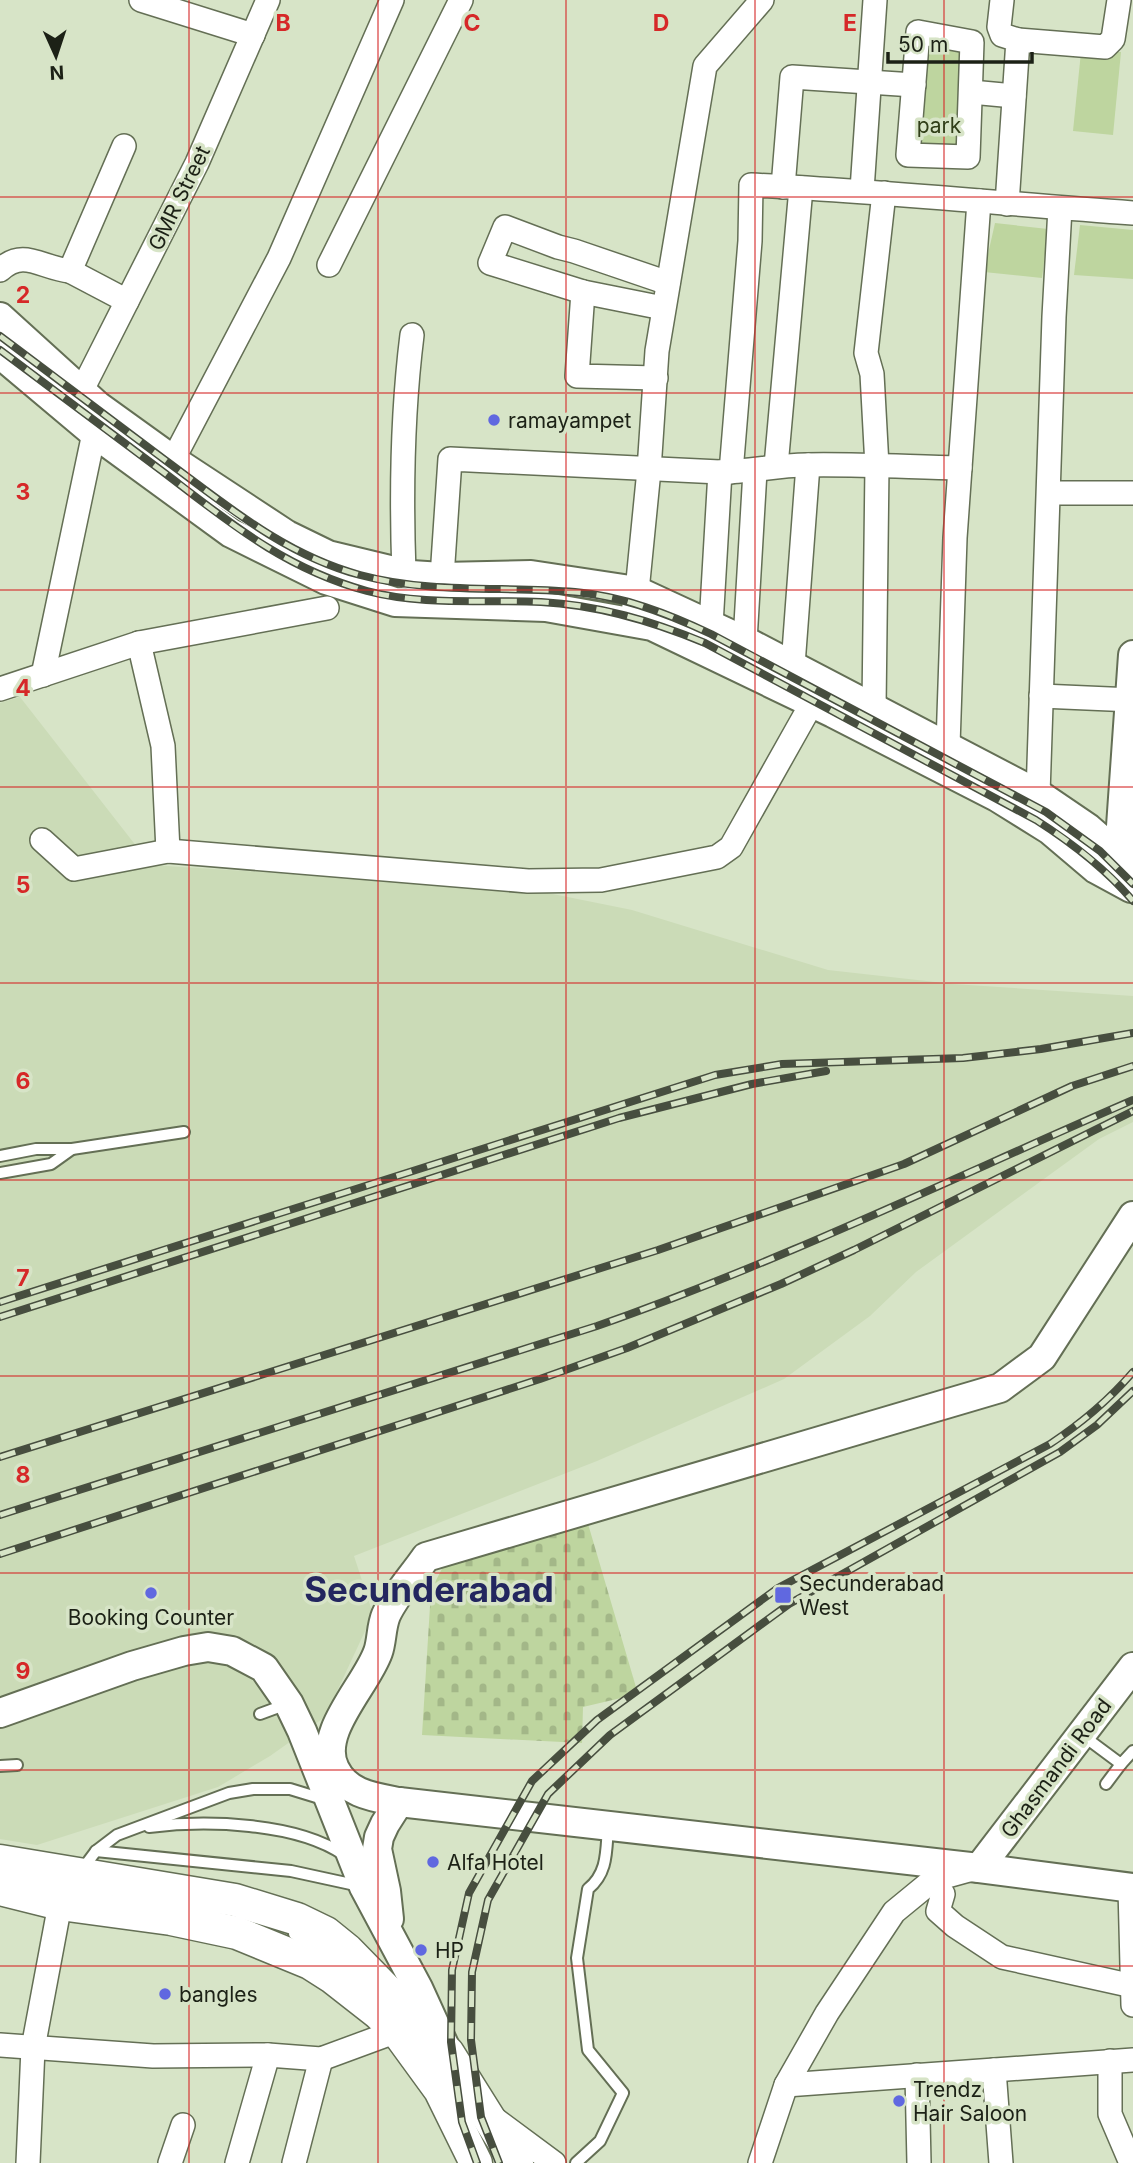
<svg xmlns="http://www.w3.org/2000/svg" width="1133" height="2163" viewBox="0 0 1133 2163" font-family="Inter,sans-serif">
<defs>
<pattern id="cemetery-stones" width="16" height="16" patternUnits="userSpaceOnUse" patternTransform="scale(1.75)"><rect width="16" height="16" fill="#bed59f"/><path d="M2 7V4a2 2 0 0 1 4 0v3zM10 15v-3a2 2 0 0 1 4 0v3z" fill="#a3b788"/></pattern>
</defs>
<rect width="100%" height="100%" fill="#d7e4c7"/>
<path fill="#cbdbb7" d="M20,697L151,865L528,889L632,910L828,970L953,984L1133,996V1122L1099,1139L916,1272L870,1316L784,1379L597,1461L354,1556L373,1614L325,1717L270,1756L218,1787L37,1845L0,1839V703Z"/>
<path fill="url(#cemetery-stones)" d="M586,1517L638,1694L583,1707L582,1743L422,1735L431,1590L447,1559Z"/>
<g fill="#bed59f">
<path d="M921,36L969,45L963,153L912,151Z"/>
<path d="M1081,52H1121L1113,135L1073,131Z"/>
<path d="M995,223L1048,229L1042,278L984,272Z"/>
<path d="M1080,225L1133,230V279L1074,275Z"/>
</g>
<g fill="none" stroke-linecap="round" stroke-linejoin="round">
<defs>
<g id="service">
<path d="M0,1156L36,1149H72L184,1132"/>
<path d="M0,1173L51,1164L72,1149"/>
<path d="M260,1714L287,1704"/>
<path d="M1082,1735L1121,1764L1133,1751"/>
<path d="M0,1766L17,1765"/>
<path d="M1106,1784L1121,1764"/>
<path d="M149,1827C205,1820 296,1822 344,1855"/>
<path d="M96,1851L291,1871L360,1886"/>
<path d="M81,1871L96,1851L117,1835L229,1793L253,1789H290L326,1800"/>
<path d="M44,1885L105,1894"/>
<path d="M294,1934L337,1961"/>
<path d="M576,2163L600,2141L623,2093L588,2050L577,1958L588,1889C608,1873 606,1851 608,1827"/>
</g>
<g id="minor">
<path d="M141,0L253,35"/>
<path d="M1002,0L999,27L1002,35L1018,40L1007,204"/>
<path d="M918,32L972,42L968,157L908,155Z"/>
<path d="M1018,40L1105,47L1113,39L1119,0"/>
<path d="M971,92L1014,96"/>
<path d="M124,146L70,271L127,301"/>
<path d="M783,187L792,77L914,85"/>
<path d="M862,190L875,0"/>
<path d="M329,265L461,0"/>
<path d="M0,270C24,248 41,268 70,271"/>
<path d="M583,292L577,376L656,378"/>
<path d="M663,308L583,292L490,263L505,227L558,247L574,251L668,283"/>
<path d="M81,392L197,163L268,0"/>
<path d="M173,460L279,258L392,0"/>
<path d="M776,466L801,188"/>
<path d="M731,472L750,241L751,185C879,191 1006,204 1133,213"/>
<path d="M1049,493H1133"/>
<path d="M404,574C401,494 402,415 412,335"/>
<path d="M442,577L450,459L720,472C749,472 777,465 806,465C857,464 909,467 960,468"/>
<path d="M631,622L637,591L649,470L657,351L705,66L762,0"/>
<path d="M711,625L720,472"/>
<path d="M745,641L755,471"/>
<path d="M139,643L163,746L168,851"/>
<path d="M793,665L808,465"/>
<path d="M43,675L94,433"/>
<path d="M0,689L139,643L327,608"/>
<path d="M1041,696L1133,700"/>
<path d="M871,722L874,707L877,466L872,374L866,353L884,193"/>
<path d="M948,745L955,538L979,201"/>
<path d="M1034,809L1038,794L1054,317L1060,208"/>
<path d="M42,840L74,869L168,851L528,881L601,880L717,857L731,847L812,703L817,688"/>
<path d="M933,1880L943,1894L938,1911L955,1926L1002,1957L1133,1986"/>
<path d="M1130,1888L1133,2005"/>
<path d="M0,2045L153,2056L268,2055L321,2059L397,2031"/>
<path d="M1110,2061V2114L1131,2163"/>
<path d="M994,2070L1001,2163"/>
<path d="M917,2075L919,2163"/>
<path d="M786,2085L1133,2060"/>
<path d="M496,2120L554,2163"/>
<path d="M28,2163L33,2048L60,1904"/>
<path d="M170,2163L183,2125"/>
<path d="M237,2163L268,2055"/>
<path d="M294,2163L321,2059"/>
<path d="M760,2163L786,2085L827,2013L894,1912L933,1880L969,1870"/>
</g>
<g id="tertiary">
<path d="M0,317L98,406L173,460L287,535L328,555L411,575L442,577L531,575L637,591L745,641L1038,794L1088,828L1119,855"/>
<path d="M0,354L94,433L231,533L326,580L395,602L546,607L652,626L833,713L997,797L1050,830L1096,869L1131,888"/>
<path d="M1124,868L1119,855L1133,655"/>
<path d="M1133,1216L1042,1357L1000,1388L426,1557C413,1576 395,1595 386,1615C381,1627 382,1641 378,1652C366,1686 316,1733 335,1769C347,1794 373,1797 399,1802L979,1868L1133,1888"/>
<path d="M0,1713L132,1666L184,1651L208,1647L232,1651L264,1668L289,1704L302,1731L364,1887L418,1988L444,2045"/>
<path d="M979,1868L1133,1667"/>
<path d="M389,1919L386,1891L377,1849L379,1837L385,1824L399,1802"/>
</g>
<g id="secondary">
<path d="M0,1861L235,1900L297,1919L326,1933L347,1950L448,2053L517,2163"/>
<path d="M0,1889L60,1904L171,1919L237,1933L310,1963L332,1977L378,2013L397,2031L440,2090L476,2163"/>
</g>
</defs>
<use href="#service" stroke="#646f55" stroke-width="14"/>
<use href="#minor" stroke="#646f55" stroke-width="26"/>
<use href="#tertiary" stroke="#646f55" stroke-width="32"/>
<use href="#secondary" stroke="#646f55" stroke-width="35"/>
<use href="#service" stroke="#fff" stroke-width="10"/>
<use href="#minor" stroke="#fff" stroke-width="23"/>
<use href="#tertiary" stroke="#fff" stroke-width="28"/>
<use href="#secondary" stroke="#fff" stroke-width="32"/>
<defs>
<g id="rail">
<path d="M0,336C55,377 110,419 165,460C226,505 285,555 360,575C431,594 503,586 575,592C623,596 669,614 711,634L1046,812L1100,851L1133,884"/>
<path d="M0,350C54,390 108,431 162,471C229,522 283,568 367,591C423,606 484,599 541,602C599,605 652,621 705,643L1036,820C1072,843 1105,868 1133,901"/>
<path d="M0,1302L715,1075L782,1064L963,1058L1041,1049L1133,1033"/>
<path d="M0,1317L619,1118L752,1084L826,1071"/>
<path d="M0,1457L658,1250L904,1164L1072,1086L1133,1066"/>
<path d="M0,1515L597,1326C780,1262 955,1177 1133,1100"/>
<path d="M0,1554L540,1379L627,1348L781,1284L854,1250L1133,1111"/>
<path d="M477,2163L462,2122L451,2042L452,1970L469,1893L532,1781L597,1720L778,1588L1050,1444C1080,1424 1109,1400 1133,1372"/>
<path d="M499,2163L481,2117L471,2040L472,1972L488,1900L548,1794L610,1735L789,1604L1060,1452L1097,1425L1133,1391"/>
</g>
</defs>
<use href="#rail" stroke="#474e3f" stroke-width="8"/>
<use href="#rail" stroke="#d7e4c7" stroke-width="5" stroke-dasharray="16" stroke-linecap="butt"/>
</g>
<path fill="none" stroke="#d62828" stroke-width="2" stroke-opacity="0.55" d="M189,0V2163M378,0V2163M566,0V2163M755,0V2163M944,0V2163M0,197H1133M0,393H1133M0,590H1133M0,787H1133M0,983H1133M0,1180H1133M0,1376H1133M0,1573H1133M0,1770H1133M0,1966H1133"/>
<g fill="#6068e0" stroke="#d7e4c7" stroke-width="2.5">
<circle cx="494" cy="420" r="7"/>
<circle cx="151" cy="1593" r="7"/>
<rect x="774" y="1586" width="18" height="18" rx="3.5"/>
<circle cx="433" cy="1862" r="7"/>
<circle cx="421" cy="1950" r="7"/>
<circle cx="165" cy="1994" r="7"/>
<circle cx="899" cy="2101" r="7"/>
</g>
<g text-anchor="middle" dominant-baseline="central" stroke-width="7" stroke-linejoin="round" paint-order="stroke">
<g font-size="21" fill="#303e18" stroke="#d7e4c7">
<text x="939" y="125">park</text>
</g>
<g font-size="21" fill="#1c2116" stroke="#d7e4c7">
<text transform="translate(179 198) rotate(-64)">GMR Street</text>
<text transform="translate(1056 1768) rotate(-53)">Ghasmandi Road</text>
</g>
<g font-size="21" fill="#1c2116" stroke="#d7e4c7" text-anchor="start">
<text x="508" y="420">ramayampet</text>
<text x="799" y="1583">Secunderabad<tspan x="799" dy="24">West</tspan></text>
<text x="151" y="1617" text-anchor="middle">Booking Counter</text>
<text x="447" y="1862">Alfa Hotel</text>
<text x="435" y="1950">HP</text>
<text x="179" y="1994">bangles</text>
<text x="913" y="2089">Trendz<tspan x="913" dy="24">Hair Saloon</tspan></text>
</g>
<g font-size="35" font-weight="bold" fill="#23265f" stroke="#d7e4c7">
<text x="429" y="1589">Secunderabad</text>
</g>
</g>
<g font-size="23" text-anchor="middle" font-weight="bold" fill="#d62828" stroke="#d7e4c7" stroke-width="7" stroke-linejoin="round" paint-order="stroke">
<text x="283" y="31">B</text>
<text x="472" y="31">C</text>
<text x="661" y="31">D</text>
<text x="850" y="31">E</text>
<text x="23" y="303">2</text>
<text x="23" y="500">3</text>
<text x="23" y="696">4</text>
<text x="23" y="893">5</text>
<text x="23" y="1089">6</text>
<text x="23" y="1286">7</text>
<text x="23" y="1483">8</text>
<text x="23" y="1679">9</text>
</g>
<g transform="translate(56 56) rotate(177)" stroke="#d7e4c7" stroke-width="5" paint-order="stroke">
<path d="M0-5L12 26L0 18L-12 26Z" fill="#1c2116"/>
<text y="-10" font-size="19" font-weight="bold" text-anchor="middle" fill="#1c2116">N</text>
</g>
<path d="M888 52v10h144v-10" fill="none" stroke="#1c2116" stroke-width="3.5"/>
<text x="898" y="52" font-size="21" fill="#1c2116" stroke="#d7e4c7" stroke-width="5" paint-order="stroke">50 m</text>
</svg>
